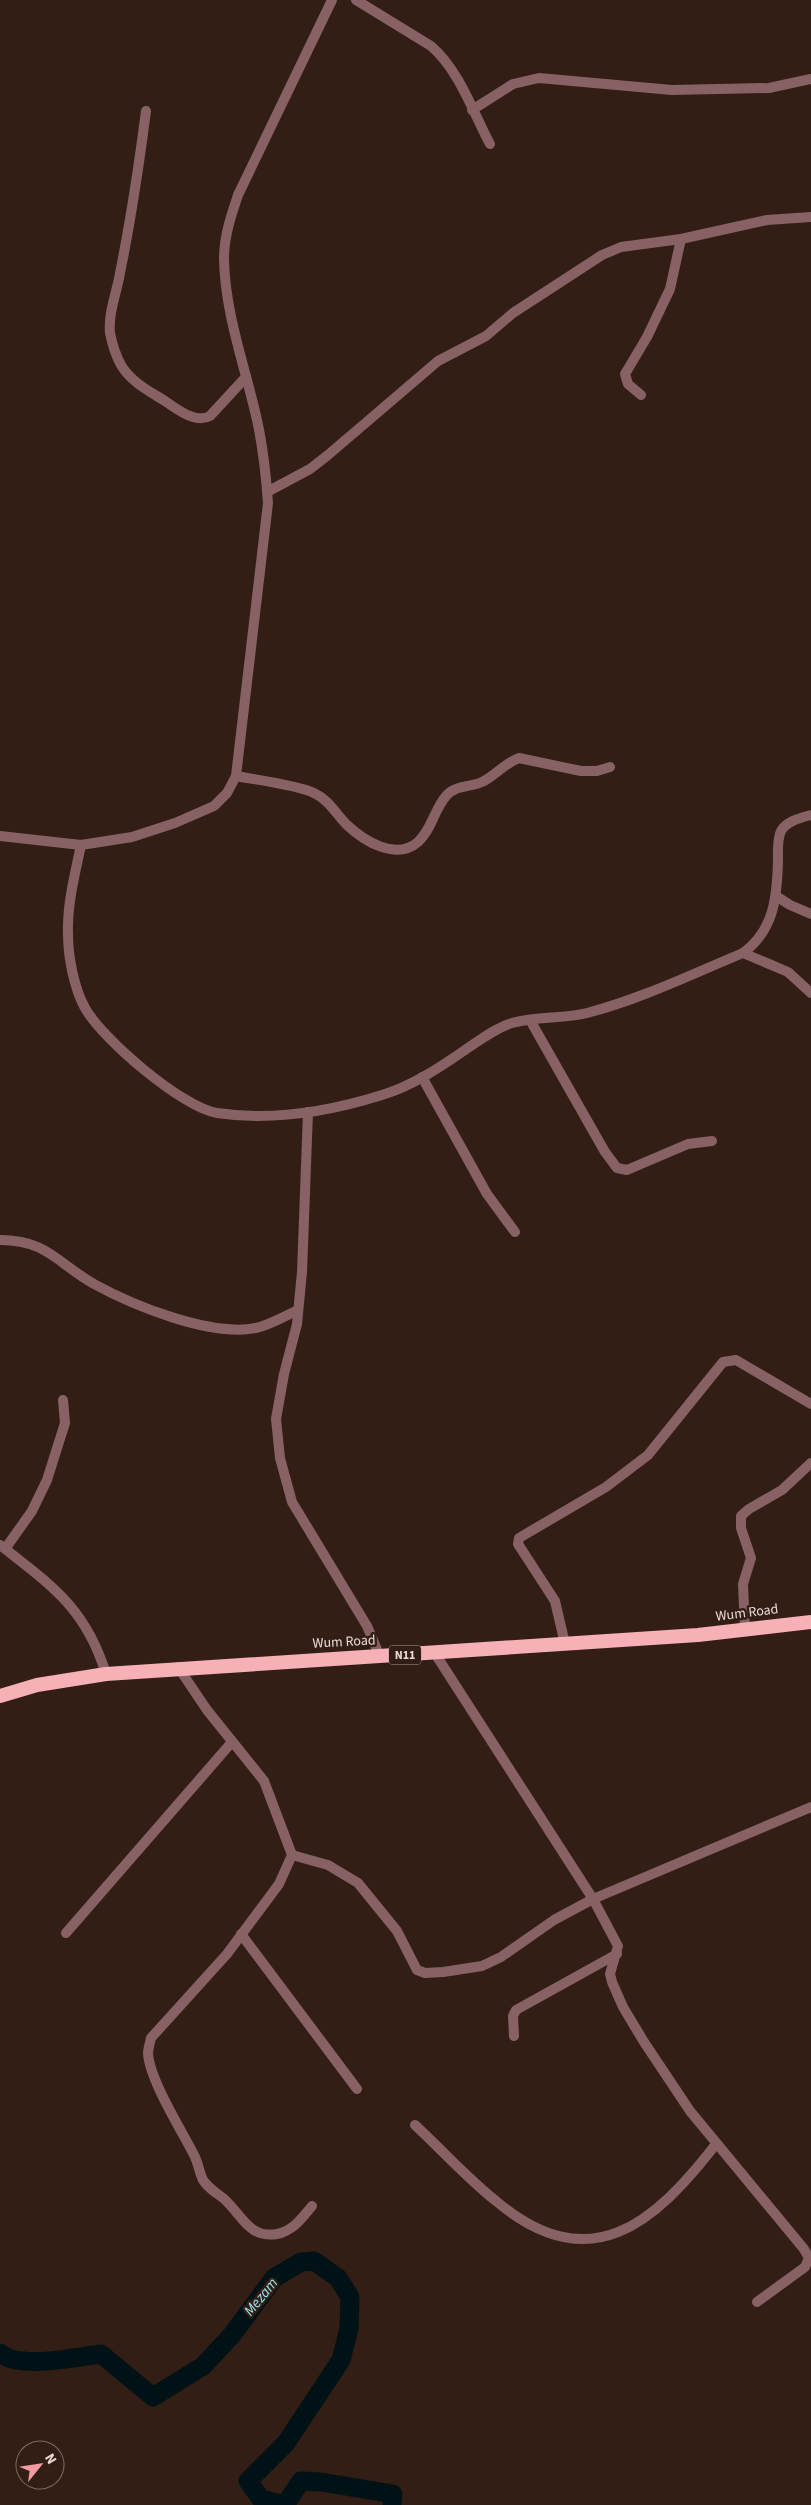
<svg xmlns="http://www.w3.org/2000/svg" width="811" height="2505" viewBox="0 0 811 2505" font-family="'Source Sans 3',sans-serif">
<rect width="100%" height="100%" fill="#321e15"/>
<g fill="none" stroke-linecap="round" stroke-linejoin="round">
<g stroke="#001215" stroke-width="19">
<path d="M0,2353C18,2370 75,2357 101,2354L153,2397L203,2366L232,2335L274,2278L301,2262L314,2261L338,2278L350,2297L349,2329L341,2360L286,2443L248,2481L261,2499L283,2505"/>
<path d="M285,2505L301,2481L321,2482L393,2494L392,2505"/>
</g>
<g stroke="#886164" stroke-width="10">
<path d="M356,0L431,46C459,70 473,112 490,144"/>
<path d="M472,110L513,84L539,78L672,90L769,88L811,79"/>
<path d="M146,111C139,165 131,219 120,273C117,292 108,313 110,333C112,343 116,356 121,365C131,382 149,391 165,401C176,409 196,424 210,416L246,377"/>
<path d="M641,395L628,384L625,374L647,337L670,289L681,239"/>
<path d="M267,492L310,469L328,455L438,361L486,336L513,313L602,255L621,247L681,239L767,220L811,217"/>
<path d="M236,776C256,780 298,785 314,793C329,800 336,814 347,825C364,841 396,861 418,842C432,829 434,810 446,796C456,784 472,788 484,781C497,774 505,763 519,758L581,771H597L610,767"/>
<path d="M81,845C75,874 67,904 68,934C68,957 74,988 85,1008C102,1039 183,1108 217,1113C271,1121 331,1111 382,1095C412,1086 439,1068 465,1050C479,1041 495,1028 512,1023C536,1016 563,1019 587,1013C641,999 692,974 743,953C774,930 777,898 778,861C778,852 777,839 781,831C787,821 800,818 811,815"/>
<path d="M776,896L790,905L811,914"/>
<path d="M743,953L788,972L811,993"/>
<path d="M530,1020L605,1152L617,1168L627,1170L688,1144L712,1141"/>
<path d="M422,1077L487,1194L515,1232"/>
<path d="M308,1112L302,1272L297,1324L284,1374L276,1419L280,1458L292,1502L367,1626L380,1657"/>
<path d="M0,1240C47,1240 57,1263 94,1284C134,1306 211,1337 256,1328C270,1325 285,1316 298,1310"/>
<path d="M5,1549L32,1511L47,1480L65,1423L63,1400"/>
<path d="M745,1630L743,1584L751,1558L741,1528V1516L749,1509L782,1490L811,1463"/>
<path d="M565,1644L555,1601L518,1544L519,1538L606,1487L648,1455L723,1362L736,1360L811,1404"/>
<path d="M434,1652L593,1899L618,1946L610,1974L612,1982L623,2007L644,2042L690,2111L804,2249L809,2258L805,2267L757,2302"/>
<path d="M178,1667L207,1710L264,1781L292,1855L279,1884L227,1954L151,2038C150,2043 148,2049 148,2053C149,2079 182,2131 194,2155C198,2162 199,2172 203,2180C208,2188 215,2192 223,2198C241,2213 248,2239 277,2234C293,2231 302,2218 312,2206"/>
<path d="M292,1855L328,1865L358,1883L397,1931L417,1970L425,1973L443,1972L482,1966L501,1957L554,1920L593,1899L811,1807"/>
<path d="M66,1933L232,1742"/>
<path d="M241,1934L357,2089"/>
<path d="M514,2036L513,2016L516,2010L617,1954"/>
<path d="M415,2125C442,2150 467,2178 496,2201C590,2280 654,2224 716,2144"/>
</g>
<g stroke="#886164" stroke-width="10">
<path d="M0,836L81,845L132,837L175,823L214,806L227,793L236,776L268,503C266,475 263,447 257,420C245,366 225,314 224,259C224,236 231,216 238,195L332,0"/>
<path d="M0,1545C51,1585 86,1608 106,1674"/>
</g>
<path stroke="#f6b0b6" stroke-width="14" d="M0,1696L37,1685L106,1674L698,1635L811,1622"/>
</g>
<g text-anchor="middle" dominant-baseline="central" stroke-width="5" stroke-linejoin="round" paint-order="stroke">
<rect fill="#321e15" stroke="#b2a29b" stroke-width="1" x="389" y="1645.5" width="32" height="19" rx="4"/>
<g font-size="12" font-weight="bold" fill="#e9dbd5">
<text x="405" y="1655">N11</text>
</g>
<g font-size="14" fill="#e9dbd5" stroke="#321e15">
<text transform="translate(747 1613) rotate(-7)">Wum Road</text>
<text transform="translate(344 1642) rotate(-3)">Wum Road</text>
</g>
<g font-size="15" font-style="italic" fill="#96eaf7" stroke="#321e15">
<text transform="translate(261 2297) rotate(-51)">Mezam</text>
</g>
</g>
<g transform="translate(40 2465) rotate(60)"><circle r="24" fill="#321e15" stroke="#7b6a62"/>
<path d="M0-4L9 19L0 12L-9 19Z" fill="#f49aa1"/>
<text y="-8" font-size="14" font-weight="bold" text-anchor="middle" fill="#e9dbd5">N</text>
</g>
</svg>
